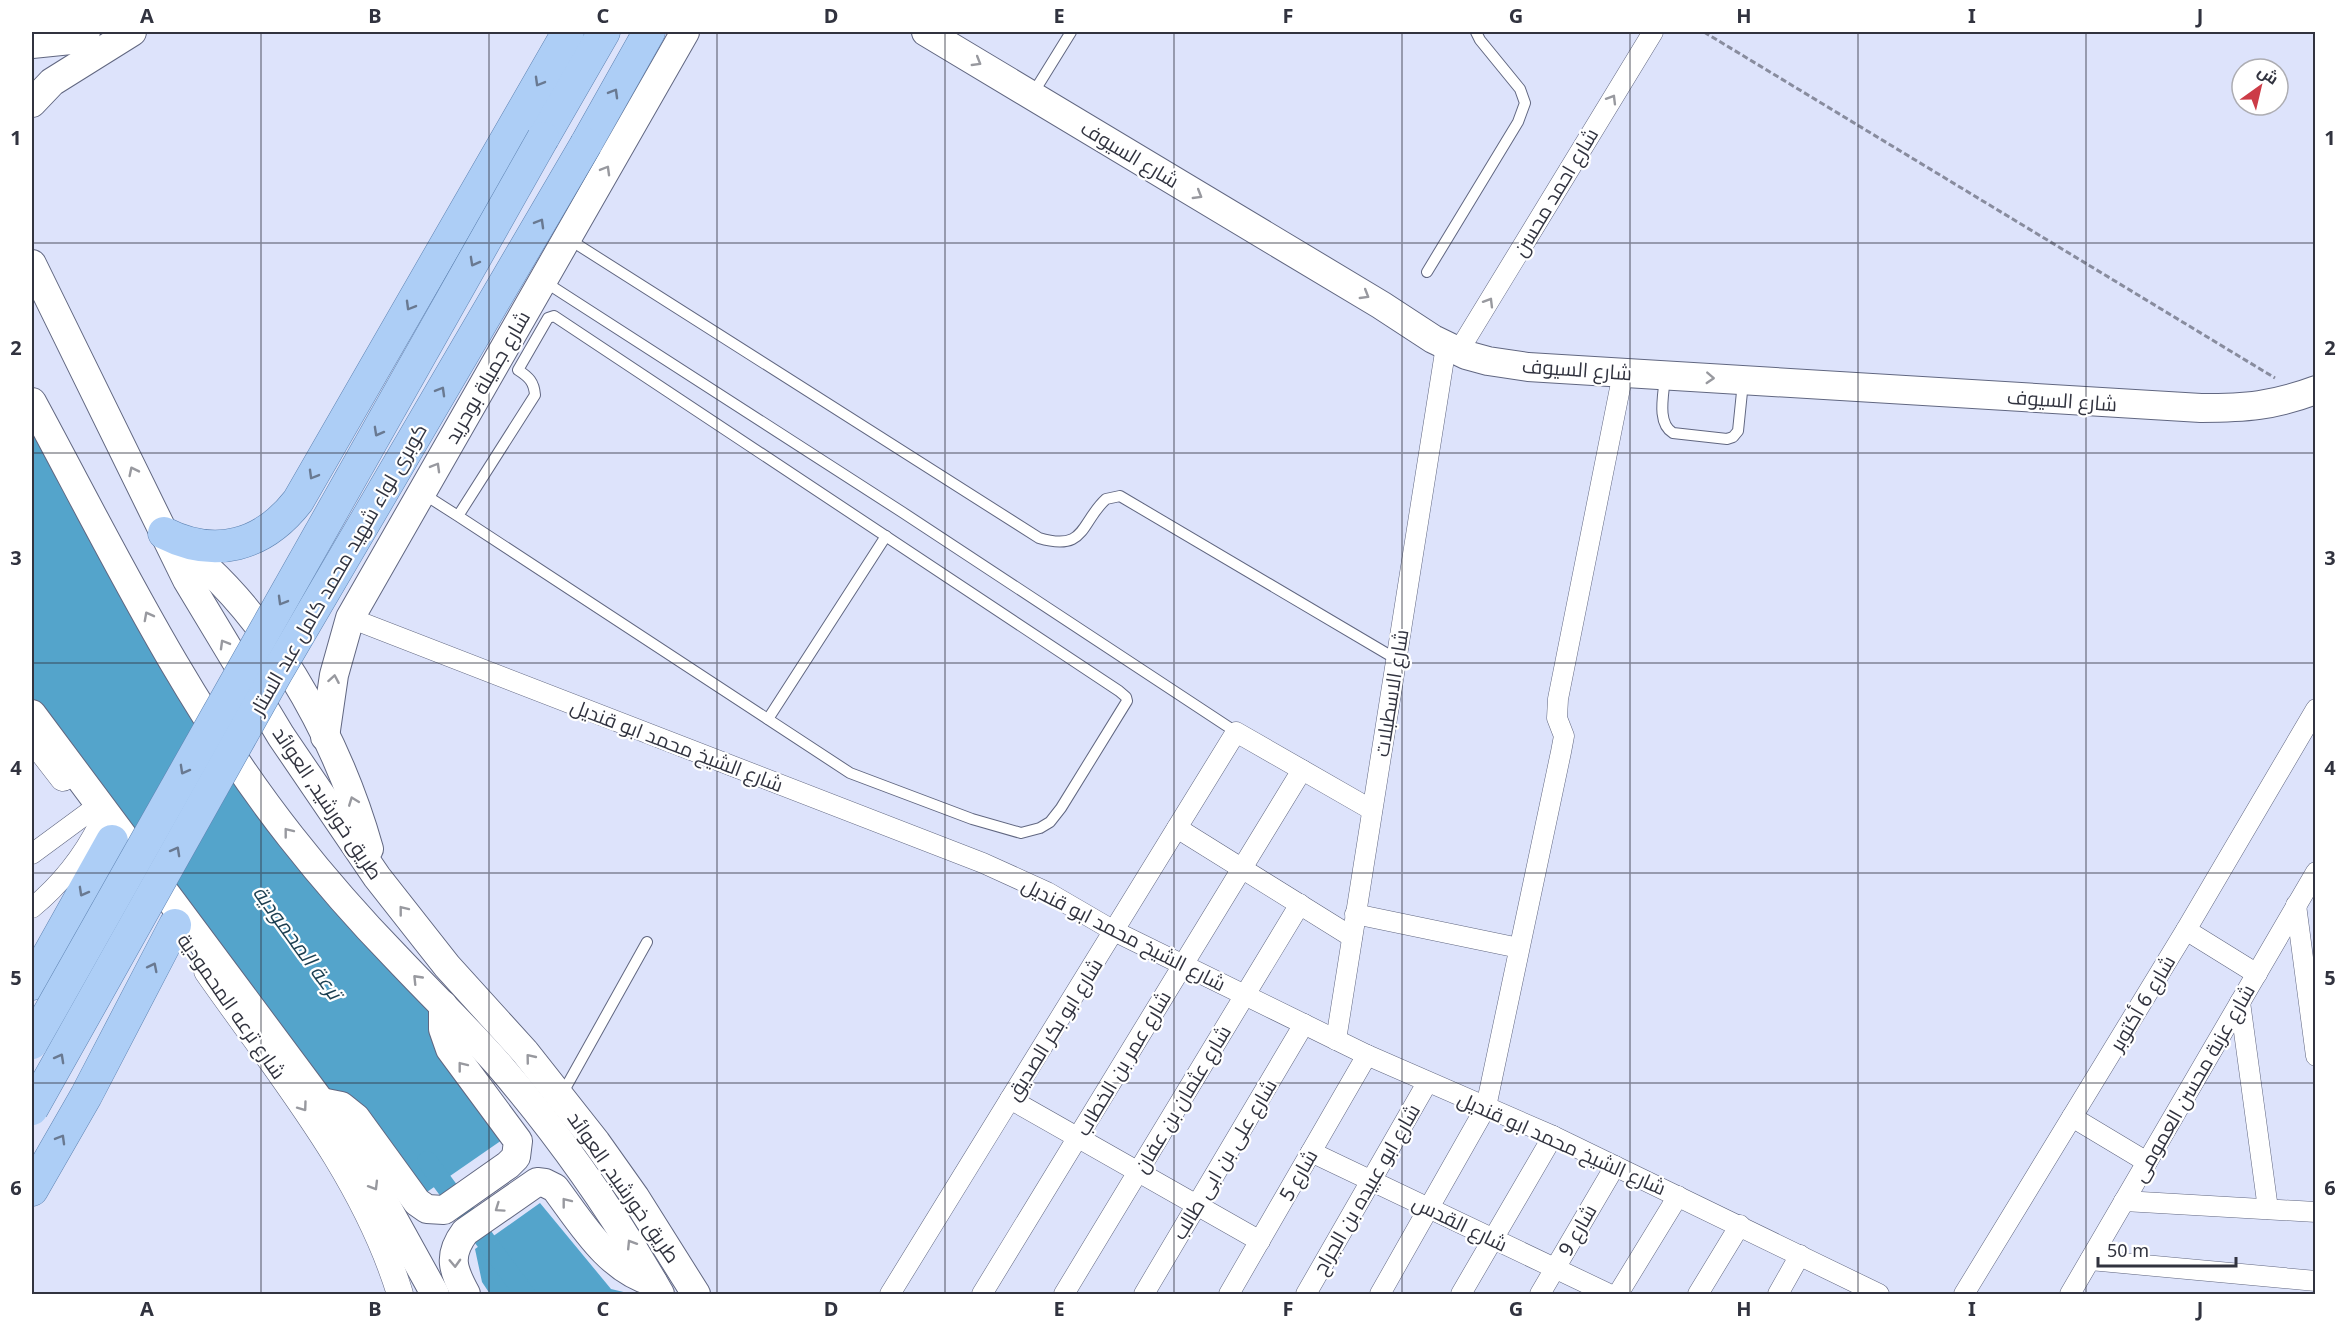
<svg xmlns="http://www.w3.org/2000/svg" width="2347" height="1326" viewBox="0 0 2347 1326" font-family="'Noto Sans',Cairo,sans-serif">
<rect width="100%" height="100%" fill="#dde3fb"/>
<g fill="#54a4cb">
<path d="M32,423L187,705L430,1008L502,1140L424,1194L324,1090L32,698Z"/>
<path d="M540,1203L611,1289L632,1294H490L482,1282L475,1249Z"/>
</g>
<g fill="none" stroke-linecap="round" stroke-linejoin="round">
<path stroke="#54a4cb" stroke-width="20" d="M427,1161L525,1294"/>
<defs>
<g id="service">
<path d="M1032,95L1071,32"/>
<path d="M567,238L1039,538C1086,552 1080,523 1106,499L1120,496L1396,659"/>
<path d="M1427,272L1518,122L1525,103L1520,89L1480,40L1476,32"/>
<path d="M545,282L902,512L1236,732"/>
<path d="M1665,376C1664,393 1656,423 1673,433L1727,439L1733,437L1738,431L1743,382"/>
<path d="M422,493L458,516L850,773L972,819L1021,833L1040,828L1050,822L1061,808L1127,701L1126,697L1119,691L554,316L548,318L518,370C529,377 534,382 535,395L458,516"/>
<path d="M768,719L886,536"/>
<path d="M561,1096L647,942"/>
</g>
<g id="minor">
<path d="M1458,352L1653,32"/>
<path d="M350,618L983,863L1047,892L1114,931L1367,1055L1553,1136L1879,1294"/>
<path d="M1177,828L1352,937"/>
<path d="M32,854L89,812"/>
<path d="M2296,905L2316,1056"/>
<path d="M32,908C61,884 82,858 99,824"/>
<path d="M1355,914L1519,948"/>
<path d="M2186,930L2257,974"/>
<path d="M2240,1002L2268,1209"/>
<path d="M1336,1040L1446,346"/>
<path d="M1010,1099L1260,1241"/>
<path d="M2072,1117L2147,1162"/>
<path d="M1311,1152L1609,1294"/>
<path d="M2124,1201L2316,1212"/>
<path d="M2090,1260L2316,1281"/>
<path d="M890,1294L1236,732L1372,810"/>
<path d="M982,1294L1302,770"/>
<path d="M1064,1294L1300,904"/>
<path d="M1144,1294L1304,1024"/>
<path d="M1229,1294L1367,1055"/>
<path d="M1306,1294L1427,1083"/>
<path d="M1380,1294L1486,1107L1561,752L1564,736L1557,718L1558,699L1623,373"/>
<path d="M1461,1294L1553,1136"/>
<path d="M1540,1294L1615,1166"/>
<path d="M1618,1294L1678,1196"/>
<path d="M1698,1294L1740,1225"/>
<path d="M1778,1294L1800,1255"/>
<path d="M1964,1294L2186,930L2316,709"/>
<path d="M2070,1294L2316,872"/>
</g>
<g id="tertiary">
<path d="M32,738L63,778"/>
<path d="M207,971C278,1073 363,1173 400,1294"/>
</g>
<g id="secondary">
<path d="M926,32L1381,305L1433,339L1466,355L1488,361L1528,367L2201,408C2246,408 2273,406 2316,390"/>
<path d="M32,44L71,40L86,32"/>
<path d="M32,103L52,82L132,32"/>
<path d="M32,264L187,580L281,736L377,877L447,966L525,1052L596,1142L635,1197L696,1294"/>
<path d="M32,402C112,550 186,704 291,837C324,879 359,919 396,957C430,993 466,1028 499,1065C560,1136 614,1213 660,1294"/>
<path d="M169,537C266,606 337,736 369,849"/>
<path d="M32,714L321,1102L388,1209L435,1294"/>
<path d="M325,737L334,675L350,618L685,32"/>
<path d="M321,1102L341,1106L356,1118L417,1202L427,1209L444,1210L508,1165L516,1157L518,1141L450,1049L443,1029V1005"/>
<path d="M466,1294C453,1270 447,1256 465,1232L537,1182L545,1183L555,1188C582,1224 608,1269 653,1282"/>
</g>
<g id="primary">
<path d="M543,138L604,32"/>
<path d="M586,144L649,32"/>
<path d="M164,533C215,559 263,546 298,501L568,32"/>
<path d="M32,984L112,841"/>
<path d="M32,1190L86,1096L175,925"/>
</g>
</defs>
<use href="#service" stroke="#616781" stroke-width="12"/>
<use href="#minor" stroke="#616781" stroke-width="21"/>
<use href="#tertiary" stroke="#616781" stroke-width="27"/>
<use href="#secondary" stroke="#616781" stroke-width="30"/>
<use href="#primary" stroke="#5e83b2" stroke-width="33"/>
<path stroke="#888c9e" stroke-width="3" stroke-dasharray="6 3" stroke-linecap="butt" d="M1704,32L2275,378"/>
<use href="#service" stroke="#fff" stroke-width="10"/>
<use href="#minor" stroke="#fff" stroke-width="20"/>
<use href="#tertiary" stroke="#fff" stroke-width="26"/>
<use href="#secondary" stroke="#fff" stroke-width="28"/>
<use href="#primary" stroke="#adcef6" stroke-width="32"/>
<defs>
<g id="primary-bridge">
<path d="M32,1043C201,740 374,440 543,138"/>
<path d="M32,1109L276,674L586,144"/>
</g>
</defs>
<use href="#primary-bridge" stroke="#5e83b2" stroke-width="33" stroke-linecap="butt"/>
<use href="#primary-bridge" stroke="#adcef6" stroke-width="32"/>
</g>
<defs><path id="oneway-chevron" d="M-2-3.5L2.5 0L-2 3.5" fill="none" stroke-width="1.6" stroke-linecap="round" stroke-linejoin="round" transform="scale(1.5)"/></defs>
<g stroke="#98999f">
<use href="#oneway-chevron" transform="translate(977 62) rotate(31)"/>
<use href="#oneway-chevron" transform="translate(1612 99) rotate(-59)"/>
<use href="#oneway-chevron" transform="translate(606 170) rotate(-60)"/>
<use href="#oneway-chevron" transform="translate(1198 195) rotate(31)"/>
<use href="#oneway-chevron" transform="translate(1365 295) rotate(31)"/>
<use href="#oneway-chevron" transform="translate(1489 302) rotate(-59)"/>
<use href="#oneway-chevron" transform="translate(1710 378) rotate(3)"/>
<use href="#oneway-chevron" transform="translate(436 467) rotate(-60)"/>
<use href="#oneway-chevron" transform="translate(133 471) rotate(-116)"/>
<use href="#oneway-chevron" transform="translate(148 616) rotate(-118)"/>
<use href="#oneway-chevron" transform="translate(224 644) rotate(-120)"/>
<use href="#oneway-chevron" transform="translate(334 679) rotate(-80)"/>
<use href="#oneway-chevron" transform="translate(353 801) rotate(-111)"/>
<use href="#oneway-chevron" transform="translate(288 832) rotate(-128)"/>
<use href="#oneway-chevron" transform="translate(403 910) rotate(-128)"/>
<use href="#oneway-chevron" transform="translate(417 979) rotate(-134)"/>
<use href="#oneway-chevron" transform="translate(530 1058) rotate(-129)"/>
<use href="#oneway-chevron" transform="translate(462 1066) rotate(-128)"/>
<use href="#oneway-chevron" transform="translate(303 1107) rotate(54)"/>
<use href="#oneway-chevron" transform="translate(374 1186) rotate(59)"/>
<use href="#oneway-chevron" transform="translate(566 1202) rotate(-128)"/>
<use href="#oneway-chevron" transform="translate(499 1208) rotate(145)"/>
<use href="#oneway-chevron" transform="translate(631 1244) rotate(-122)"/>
<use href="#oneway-chevron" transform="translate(455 1263) rotate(88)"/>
</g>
<g stroke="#697991">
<use href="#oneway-chevron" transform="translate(539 82) rotate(120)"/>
<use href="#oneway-chevron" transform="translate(614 93) rotate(-60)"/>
<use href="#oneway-chevron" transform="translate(540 223) rotate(-60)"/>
<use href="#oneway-chevron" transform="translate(474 262) rotate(119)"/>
<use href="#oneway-chevron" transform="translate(410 306) rotate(120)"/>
<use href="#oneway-chevron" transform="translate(441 391) rotate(-60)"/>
<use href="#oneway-chevron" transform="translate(378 432) rotate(119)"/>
<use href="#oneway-chevron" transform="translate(313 475) rotate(120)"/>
<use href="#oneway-chevron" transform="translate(282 601) rotate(120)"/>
<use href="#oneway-chevron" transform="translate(184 770) rotate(119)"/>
<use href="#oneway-chevron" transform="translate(176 851) rotate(-61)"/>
<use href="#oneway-chevron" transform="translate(83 892) rotate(119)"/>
<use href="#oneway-chevron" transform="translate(153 967) rotate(-63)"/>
<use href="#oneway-chevron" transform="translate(60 1058) rotate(-61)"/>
<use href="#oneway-chevron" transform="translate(61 1139) rotate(-60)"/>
</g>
<path fill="none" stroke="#31333f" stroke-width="1.5" stroke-opacity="0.55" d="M261,32V1294M489,32V1294M717,32V1294M945,32V1294M1174,32V1294M1402,32V1294M1630,32V1294M1858,32V1294M2086,32V1294M32,243H2316M32,453H2316M32,663H2316M32,873H2316M32,1083H2316"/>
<g text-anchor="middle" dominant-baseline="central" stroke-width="4.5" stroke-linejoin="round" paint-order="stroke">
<g font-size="20" fill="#31333f" stroke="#fff">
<text transform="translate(1130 154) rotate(31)">شارع السيوف</text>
<text transform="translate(1555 192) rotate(-59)">شارع احمد محسن</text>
<text transform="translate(1577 369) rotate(4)">شارع السيوف</text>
<text transform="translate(487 377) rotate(-60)">شارع جميلة بوحريد</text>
<text transform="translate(2062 400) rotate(4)">شارع السيوف</text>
<text transform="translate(338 569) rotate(-60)">كوبرى لواء شهيد محمد كامل عبد الستار</text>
<text transform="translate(1391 693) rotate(-81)">شارع الاسطبلات</text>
<text transform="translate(677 745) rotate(21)">شارع الشيخ محمد ابو قنديل</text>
<text transform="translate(328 803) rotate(56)">طريق خورشيد, العوائد</text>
<text transform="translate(1124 934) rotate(27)">شارع الشيخ محمد ابو قنديل</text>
<text transform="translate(2142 1003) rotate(-59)">شارع 6 أكتوبر</text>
<text transform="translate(232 1006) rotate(55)">شارع ترعه المحمودية</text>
<text transform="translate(1054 1029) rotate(-58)">شارع ابو بكر الصديق</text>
<text transform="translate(1123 1063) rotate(-59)">شارع عمر بن الخطاب</text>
<text transform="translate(2193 1083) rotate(-60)">شارع عزبة محسن العمومى</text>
<text transform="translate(1182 1099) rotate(-59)">شارع عثمان بن عفان</text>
<text transform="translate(1562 1143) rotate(24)">شارع الشيخ محمد ابو قنديل</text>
<text transform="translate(1224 1159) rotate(-59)">شارع على بن ابى طالب</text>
<text transform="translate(1298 1175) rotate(-60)">شارع 5</text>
<text transform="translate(624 1187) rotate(55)">طريق خورشيد, العوائد</text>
<text transform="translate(1366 1189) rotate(-60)">شارع ابو عبيده بن الجراح</text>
<text transform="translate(1460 1223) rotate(26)">شارع القدس</text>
<text transform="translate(1577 1230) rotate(-60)">شارع 9</text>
</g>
<g font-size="21" font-style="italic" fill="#1c3f51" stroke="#fff">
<text transform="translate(298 942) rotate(54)">ترعة المحمودية</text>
</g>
</g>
<rect width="2347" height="1326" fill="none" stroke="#ffffff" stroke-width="66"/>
<g transform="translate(2260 87) rotate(34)"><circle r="28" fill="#ffffff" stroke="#adadb2" stroke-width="1.5"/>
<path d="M0-4.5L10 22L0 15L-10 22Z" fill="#cc3c47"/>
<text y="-9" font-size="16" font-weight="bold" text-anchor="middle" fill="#31333f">ش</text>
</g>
<path d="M2098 1257v9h138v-9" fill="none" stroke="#31333f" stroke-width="3"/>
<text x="2107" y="1257" font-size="18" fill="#31333f" stroke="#ffffff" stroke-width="4.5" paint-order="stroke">50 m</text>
<rect x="33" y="33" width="2281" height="1260" fill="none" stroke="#31333f" stroke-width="2"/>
<g font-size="20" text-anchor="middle" font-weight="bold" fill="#31333f">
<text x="147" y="23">A</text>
<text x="375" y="23">B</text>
<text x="603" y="23">C</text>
<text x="831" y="23">D</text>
<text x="1059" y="23">E</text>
<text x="1288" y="23">F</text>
<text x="1516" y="23">G</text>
<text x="1744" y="23">H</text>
<text x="1972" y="23">I</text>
<text x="2200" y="23">J</text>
<text x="16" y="145">1</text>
<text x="2330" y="145">1</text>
<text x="16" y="355">2</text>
<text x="2330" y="355">2</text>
<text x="16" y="565">3</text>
<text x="2330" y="565">3</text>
<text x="16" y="775">4</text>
<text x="2330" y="775">4</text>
<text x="16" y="985">5</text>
<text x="2330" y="985">5</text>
<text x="16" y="1195">6</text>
<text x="2330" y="1195">6</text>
<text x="147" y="1316">A</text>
<text x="375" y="1316">B</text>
<text x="603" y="1316">C</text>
<text x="831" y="1316">D</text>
<text x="1059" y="1316">E</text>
<text x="1288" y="1316">F</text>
<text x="1516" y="1316">G</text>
<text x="1744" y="1316">H</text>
<text x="1972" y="1316">I</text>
<text x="2200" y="1316">J</text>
</g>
</svg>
